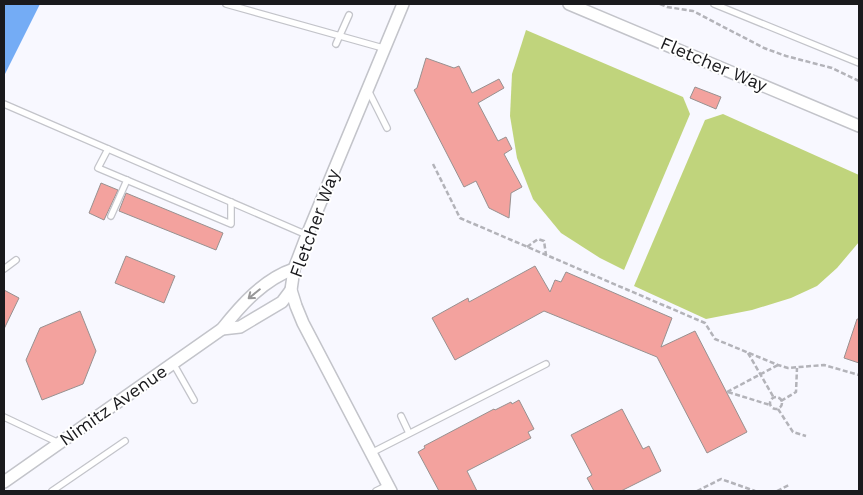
<svg xmlns="http://www.w3.org/2000/svg" width="863" height="495" viewBox="0 0 863 495" font-family="'Work Sans',sans-serif">
<rect width="100%" height="100%" fill="#f8f8ff"/>
<g fill="#c0d47c">
<path d="M526,30L683,97L690,114L624,270L600,258L561,233L533,199L517,158L510,116L512,74Z"/>
<path d="M723,114L859,175V242L837,268L817,286L791,298L752,310L706,319L634,286L705,120Z"/>
</g>
<path fill="#74acf5" d="M4,4H40L4,76Z"/>
<g fill="#f3a29e" stroke="#989190">
<path d="M426,58L454,68L459,66L472,93L499,79L504,88L478,103L498,141L506,137L512,149L504,154L522,187L511,193L509,218L489,208L476,181L464,187L414,90L417,88Z"/>
<path d="M695,87L721,97L716,109L690,98Z"/>
<path d="M101,183L118,190L104,220L89,213Z"/>
<path d="M126,193L223,233L216,250L119,211Z"/>
<path d="M126,256L175,276L164,303L115,283Z"/>
<path d="M535,266L550,292L555,280L561,282L566,272L672,318L661,347L695,331L747,432L707,453L657,357L544,311L455,360L432,318L468,298L469,302Z"/>
<path d="M4,290L19,298L4,329Z"/>
<path d="M80,311L96,351L83,384L42,400L26,360L40,328Z"/>
<path d="M857,319H859V363L844,358Z"/>
<path d="M519,400L534,429L528,432L531,438L467,471L477,491H439L418,452L425,448L424,446L494,409L495,410L511,402L512,404Z"/>
<path d="M622,409L643,449L649,446L661,471L621,491H594L587,478L592,475L571,435Z"/>
</g>
<g fill="none" stroke-linecap="round" stroke-linejoin="round">
<defs>
<g id="service">
<path d="M226,4L383,48"/>
<path d="M714,4L859,63"/>
<path d="M336,44L349,15"/>
<path d="M368,90L387,128"/>
<path d="M4,104L307,235"/>
<path d="M108,149L98,168L231,224V202"/>
<path d="M111,216L127,180"/>
<path d="M4,269L16,260"/>
<path d="M173,363L194,400"/>
<path d="M401,416L409,433"/>
<path d="M4,417L59,443"/>
<path d="M371,453L546,364"/>
<path d="M52,491L125,441"/>
<path d="M376,491L388,485"/>
</g>
<g id="minor">
<path d="M569,4L859,126"/>
<path d="M222,329L240,327L282,302L291,290"/>
<path d="M4,482L222,329C241,305 264,279 294,269"/>
<path d="M391,491L303,323L296,306L291,290L294,269L307,235L403,4"/>
</g>
</defs>
<use href="#service" stroke="#c3c4ca" stroke-width="8"/>
<use href="#minor" stroke="#c3c4ca" stroke-width="14"/>
<g stroke="#b3b3b9" stroke-width="2.5" stroke-dasharray="5 2.5" stroke-linecap="butt">
<path d="M660,4L667,7L693,11L764,48L786,56L832,68L859,81"/>
<path d="M433,164L460,218L705,323L715,339L778,365L788,368L824,365L859,375"/>
<path d="M527,247L538,239L544,241L546,255"/>
<path d="M748,353L774,398"/>
<path d="M727,392L778,365"/>
<path d="M728,392L770,405"/>
<circle cx="776" cy="403" r="6"/>
<path d="M781,401L796,392L797,368"/>
<path d="M778,409L793,432L806,436"/>
<path d="M697,491L721,479L755,491"/>
<path d="M777,491L789,485"/>
</g>
<use href="#service" stroke="#fff" stroke-width="5.5"/>
<use href="#minor" stroke="#fff" stroke-width="11"/>
</g>
<defs><path id="oneway-shaft" d="M-6 0H5M1.5-3L5.5 0L1.5 3" fill="none" stroke-width="1.6" stroke-linecap="round" stroke-linejoin="round" transform="scale(1.25)"/></defs>
<use stroke="#989899" href="#oneway-shaft" transform="translate(254 294) rotate(141)"/>
<g text-anchor="middle" dominant-baseline="central" stroke-width="4" stroke-linejoin="round" paint-order="stroke">
<g font-size="18" fill="#1a1a1d" stroke="#fff">
<text transform="translate(714 64) rotate(23)">Fletcher Way</text>
<text transform="translate(314 223) rotate(-70)">Fletcher Way</text>
<text transform="translate(113 405) rotate(-35)">Nimitz Avenue</text>
</g>
</g>
<rect width="863" height="495" fill="none" stroke="#1a1a1d" stroke-width="10"/>
</svg>
